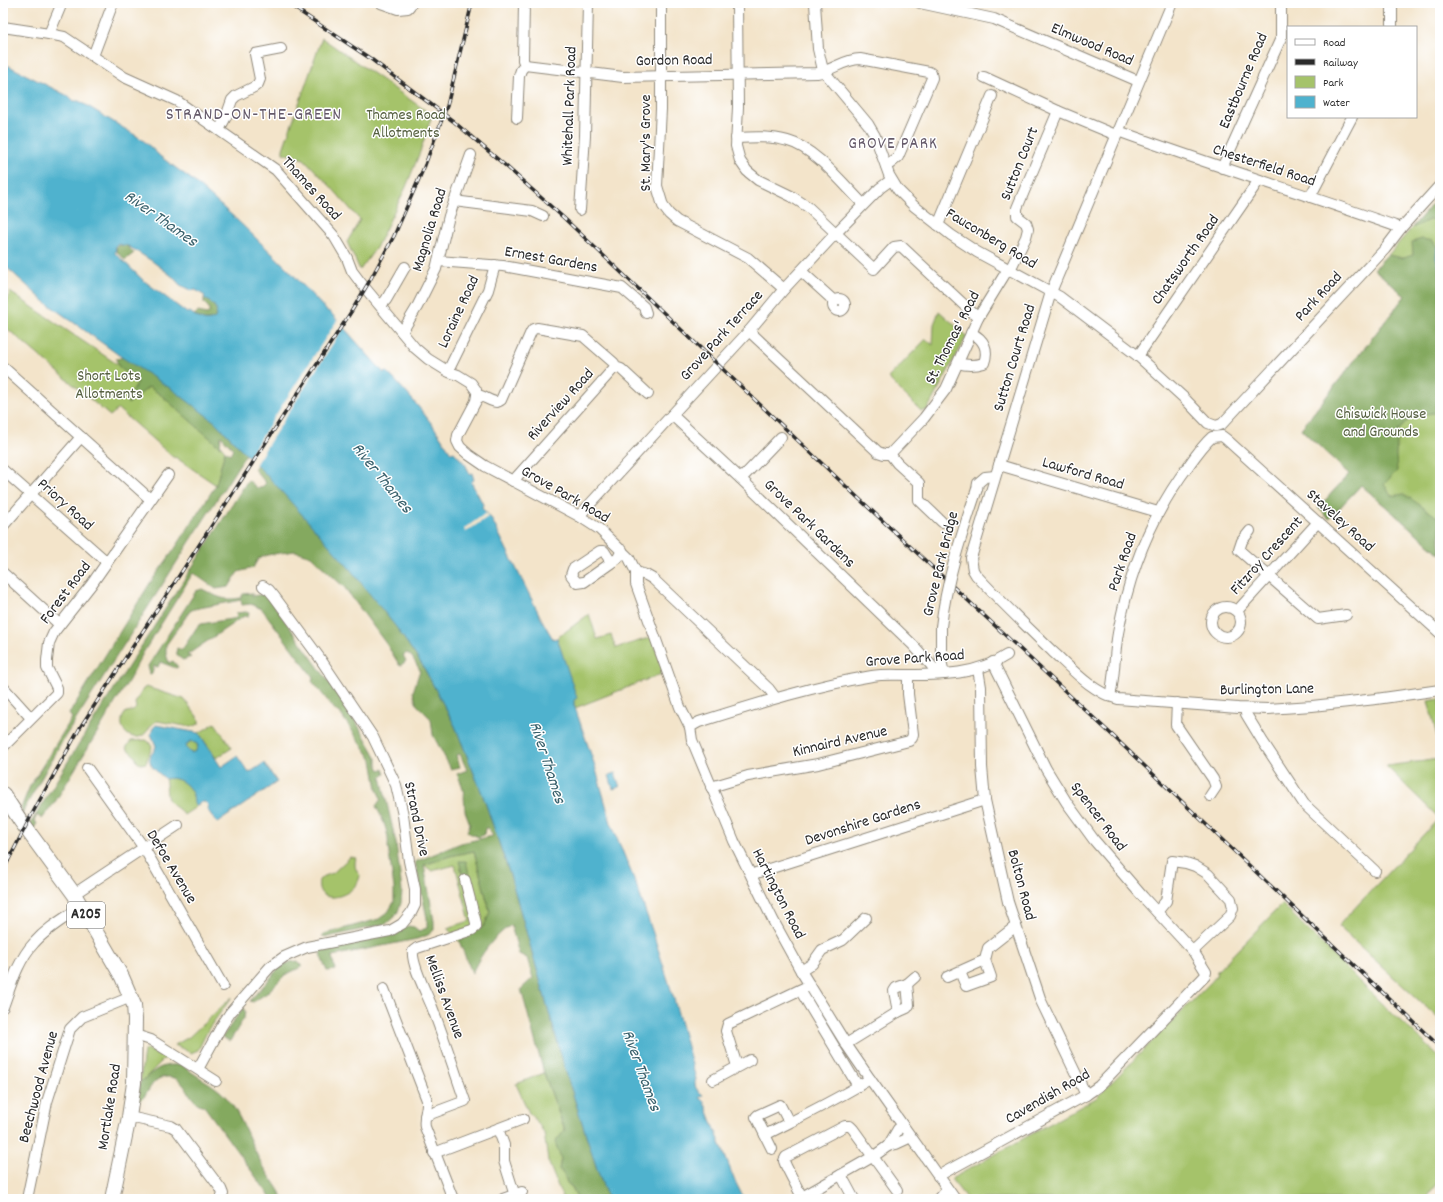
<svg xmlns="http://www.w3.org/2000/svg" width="1443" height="1202" viewBox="0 0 1443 1202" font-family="Dekko,sans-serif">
<rect width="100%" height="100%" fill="#fff"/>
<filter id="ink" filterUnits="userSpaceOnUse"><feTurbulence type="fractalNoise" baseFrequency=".025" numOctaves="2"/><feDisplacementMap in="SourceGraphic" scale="8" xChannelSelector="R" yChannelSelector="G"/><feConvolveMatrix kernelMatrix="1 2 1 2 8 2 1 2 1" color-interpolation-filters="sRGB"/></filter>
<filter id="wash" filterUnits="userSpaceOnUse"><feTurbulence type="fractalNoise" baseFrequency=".012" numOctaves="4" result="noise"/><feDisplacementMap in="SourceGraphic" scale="16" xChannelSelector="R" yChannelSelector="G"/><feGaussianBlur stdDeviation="0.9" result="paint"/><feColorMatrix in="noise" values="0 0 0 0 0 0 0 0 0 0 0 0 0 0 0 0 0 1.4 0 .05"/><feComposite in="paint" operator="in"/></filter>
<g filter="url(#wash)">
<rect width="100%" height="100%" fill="#f3e4ca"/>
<g fill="#a5c36a" stroke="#68774a">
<path d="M322,38L432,115L420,152L406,187L376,248L360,270L347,242L360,220L332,188L304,159L283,153V149Z"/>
<path d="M1434,202L1440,206V554L1361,485L1329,519L1318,508L1349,474L1301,429L1405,296L1374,269L1390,253Z"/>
<path d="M10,292L148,385L211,433L225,451L216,485L175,457L174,458L118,409L110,416L3,325V312Z"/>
<path d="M939,311L967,336L927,410L921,411L888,378L926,339L933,345L934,324Z"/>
<path d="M589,614L597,639L611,635L616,648L652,637L664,673L575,708L566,667L557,638Z"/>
<path d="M146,687L184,699L199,719V724L191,727L157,721C149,724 148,735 139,737C129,739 120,730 122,720C122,717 124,715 126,712L133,711L136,708L135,703L143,689Z"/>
<path d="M1440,699V748L1428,701Z"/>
<path d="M215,723L232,748L216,758L199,733Z"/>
<path d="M146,740L149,742L152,747L146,763L141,764L137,762L135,756L126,748L131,741Z"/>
<circle cx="192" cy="747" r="5.5"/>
<path d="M1440,759V1020L1338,926L1439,818L1386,766Z"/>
<path d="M172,777C182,780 191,786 193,797C194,801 194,803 196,807L184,815C180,808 171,806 168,799C166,795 167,785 165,779Z"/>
<path d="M474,851L490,912L484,926L459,941L447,928L470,921L455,865L432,871L424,865L450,856Z"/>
<path d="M350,857L356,858C354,865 355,870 360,875C358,897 314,909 319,880L322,877L333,873Z"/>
<path d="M1282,904L1382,1004L1440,1057V1179L1425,1199H967L951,1179L1096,1098L1212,981L1216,976L1217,971Z"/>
<path d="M232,997L209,1028L198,1050L191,1053L175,1045L189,1037Z"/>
<path d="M146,1049L165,1058L140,1083L144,1051Z"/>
<path d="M544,1073L565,1131L556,1142L561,1159L559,1169L565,1176L567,1183L572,1187L578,1199H563L548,1161L544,1133L538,1123L529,1113L516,1084Z"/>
</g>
<g fill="#84a95e" stroke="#586a44">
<path d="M1434,202L1440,206V221L1429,220L1412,228Z"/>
<path d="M1422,239L1433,241L1437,247L1436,258L1440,271V412L1412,416L1398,431L1396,455L1397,471L1384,484L1391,496L1404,494L1440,519V554L1361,485L1329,519L1318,508L1349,474L1301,429L1405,296L1374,269L1387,255L1404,258L1413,255L1412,242Z"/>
<path d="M122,245L127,246L134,253L125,260L116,251L117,246Z"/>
<path d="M204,298C212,303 223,312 212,320H203L194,315L198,312L207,314L209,313V308L204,303Z"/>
<path d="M125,357L189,395L246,454L61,743L22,813L21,808L30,786L72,718L69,714L150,583L174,550L216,485L225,451L230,454L233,449L221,436L220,447L161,395L149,387L128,404L127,400L138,382L119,367L116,359Z"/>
<path d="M259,462L361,570L423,666L455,726L483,796L511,878L568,1079L598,1172L608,1199H578L572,1187L567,1183L565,1176L559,1169L561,1159L555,1142L565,1130L544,1073L521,989L533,978L527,958L519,954L511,925C493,937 481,954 472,973L459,941L484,926L490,912L474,851L450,856L424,865L434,921V930L428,935L417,939L332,956L335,970L327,971L321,957L320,949L395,933L408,926L414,927L419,931L427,928V918L415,862L461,843L493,836L488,828H485L484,835L478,837L467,832L470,824L465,811L464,795L462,785L457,774L467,770L460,754L456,755L460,767L451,769L433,735L431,719L417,705L413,692L420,670L412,657L407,653L403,655L406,661L400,666L387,645L345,588L311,556L295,551L267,555L258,559L253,568L238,572L229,587L216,589L193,573L143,653L129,680L55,802L42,819L37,815L34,821L37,823L33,830L29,826L78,745L248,480L257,488H261L266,483L254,469Z"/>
<path d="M202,589C219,597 221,601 241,598L243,594L252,593V596L266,594L351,713L377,758V764L380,770L383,769L385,774L381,777L396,843L402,891L401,903L397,914L386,924L328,937L322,936L324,934L379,919L388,912L394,902V888L388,847C390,834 382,818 376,806L381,799L377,789L372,760L340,713L336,711L312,681L313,677L262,609L251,604L242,605L241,600L194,609L190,611L166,645V654L169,663L173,661L178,667L176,668L160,662L158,667L154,666L152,674H150L148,666L196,591Z"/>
<path d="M246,612L249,613L248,617L244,616L187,655L191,657L183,660C178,657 175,653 177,648L182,650L197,627L201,624L237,618L236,613Z"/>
<path d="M459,861H466L479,915L473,917Z"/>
<path d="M298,961L302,965L301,967L285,975L267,993L253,1002L250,1001L279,968L290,962Z"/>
<path d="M243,1008L245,1011L244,1018L230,1041L222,1037Z"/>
<path d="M181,1064C195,1077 214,1083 227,1098C241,1115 248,1138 258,1157C266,1172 276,1185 284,1199H272L204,1106C201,1105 196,1103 194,1100C186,1091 182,1076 167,1077C149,1077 150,1097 137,1102L140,1083C147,1077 155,1068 165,1066C170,1064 174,1066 181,1064Z"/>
</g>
<g fill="#4fb2ce" stroke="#3d6e7c" fill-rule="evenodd">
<path d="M3,63L70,97L74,101H79L86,105L143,140L161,157L191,179L235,218L286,267L327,311L330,312L384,373L386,371C411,396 433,423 451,453L454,452L465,464L470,474L472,473L474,480L471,482L483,504L482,508L491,518L543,622L553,639L557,638L577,698L574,700V705L595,766L611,823L636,884L653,933L674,999L696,1079C693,1086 697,1091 703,1095L699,1098L704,1101L734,1179L744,1199H608L598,1172L568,1079L511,878L483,796L455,726L423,666L396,627L350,569L275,484L215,422L173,390L123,358L45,302L3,264ZM118,244L128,246L152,261L173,277L180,285L192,291L194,289L205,296L204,298C212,303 220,308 215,318C205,324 198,318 190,312L187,313L143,280L115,253L116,245Z"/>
<path d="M1440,245V271L1436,258L1437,247Z"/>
<path d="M156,725L199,733L221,767L237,756L249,773L264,763L277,782L217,823L207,809L208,805L205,802H201L196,807C193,803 194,799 193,795C188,783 177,776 165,779C159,772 146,766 151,755C153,752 155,750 156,746L151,734L153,728ZM191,741L197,744L198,746L196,751L191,753L186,748L187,744Z"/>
<path d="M615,773L620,787L613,789L609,775Z"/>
</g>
<g fill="#f3e4ca">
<path d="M338,319L344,326L255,465L248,458Z"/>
<path d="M486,513L489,516L466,532L464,529Z"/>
</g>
</g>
<g filter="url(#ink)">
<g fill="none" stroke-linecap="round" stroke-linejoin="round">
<defs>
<g id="minor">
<path d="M381,3L398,9L408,8L412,3"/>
<path d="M524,3L523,60L525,65"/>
<path d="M661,3V109L657,186L663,206L669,214L677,221L748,258L784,289"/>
<path d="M737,3L738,107L736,146L740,161L747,171L758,180L791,196L808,207L874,269L894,247L901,246L978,318"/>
<path d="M815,3L818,49L822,66L827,75L868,124L875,136L889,175L898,190L914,206L951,235L977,252L1060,297L1138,356L1184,398L1208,423L1216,426L1222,424L1385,249L1401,228L1440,185"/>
<path d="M920,3L994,19L1138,81"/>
<path d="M1172,3L1051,292L971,558L973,570L976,575C1000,601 1026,626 1052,651C1072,669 1092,692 1118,699L1238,708L1268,709L1312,706L1376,699L1440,690"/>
<path d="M3,27L49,34L64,37L124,77L177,101L276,170L334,236L347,258L352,271L361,283L415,348L428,359L449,372L458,375L471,383L476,390"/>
<path d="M1392,27V3"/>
<path d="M49,34L62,3"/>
<path d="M93,56L113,3"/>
<path d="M525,65L623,77L817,73C832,71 844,59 860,59L929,72L931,73L932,78L898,157L891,163L886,166"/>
<path d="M984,77L1058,111L1116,135"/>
<path d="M517,118L519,76L521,70L525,65"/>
<path d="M219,130L226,117L232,100L236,96L254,87L258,84L260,79L255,54L281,49"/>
<path d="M1118,131C1212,165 1307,195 1401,228"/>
<path d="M736,138C753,137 771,136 788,141C815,148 844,185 863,204"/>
<path d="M1222,168L1281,38V3"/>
<path d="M1310,197L1352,117"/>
<path d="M454,201L532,211L543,216"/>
<path d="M580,210L585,136L588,3"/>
<path d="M938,225L992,96"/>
<path d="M438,261L503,266L622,288L644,307L646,313"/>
<path d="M1010,270L1026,237L1028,229L1026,223L1017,216V208L1058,111"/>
<path d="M801,271L834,301"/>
<circle cx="839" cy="305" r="6"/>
<path d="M381,305L386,300L405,267"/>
<path d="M749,331L878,452L884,454H890L924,418L946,389L978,318L1008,269"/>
<path d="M402,332L417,307L436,269L449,216L471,155"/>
<path d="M1138,356L1259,180"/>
<path d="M958,363C967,366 974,366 984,363C989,349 984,339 971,333"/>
<path d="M3,367L150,499"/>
<path d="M448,371L488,290L495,265"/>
<path d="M477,395L476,401L458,435L457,441L460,447L469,455L485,466L579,516L599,529L629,558L636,572V584L680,707L690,727L692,740L734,841L774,922L801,971L846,1044L870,1079L955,1199"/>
<path d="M477,395C486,396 494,406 501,400L531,332L533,329L537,328L583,336L614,363L615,367L621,369L648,394"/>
<path d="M672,415L741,479L913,645L931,665L937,674"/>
<path d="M890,454L897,463L919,483V500L942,522"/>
<path d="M999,465L1158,512"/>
<path d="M3,470L107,562"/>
<path d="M741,479L781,437"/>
<path d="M513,481L615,367"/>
<path d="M977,489L978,483L985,477L995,476"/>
<path d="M579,516L749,331L784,289L836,233L880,188L891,180"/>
<path d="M3,526L81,437"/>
<path d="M1250,531L1242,541L1239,550L1318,619L1346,615"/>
<path d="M611,562L604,551H600L573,569L571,575L577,583L584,582L618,558L622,550"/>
<path d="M636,572L646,575L653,579L769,689L775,697"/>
<path d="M3,573L59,624"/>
<circle cx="1226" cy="622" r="15"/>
<path d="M1237,611L1318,522"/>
<path d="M941,627V660L944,674"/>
<path d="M978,669L981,687L982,767L985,800L1008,902L1041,1001L1086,1095"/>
<path d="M3,687L31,718"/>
<path d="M1110,696C1115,676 1114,654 1118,633C1129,572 1152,514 1189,465C1196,455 1203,445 1212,437L1222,436L1226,439L1440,633"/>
<path d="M1177,703L1176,725L1213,779L1216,787L1210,796"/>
<path d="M1246,709V714L1263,742L1304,804L1375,871"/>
<path d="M690,727L699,722C756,704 812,686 872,676C884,674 896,675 908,675C943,675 976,675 1007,655"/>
<path d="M3,747L57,693V688L47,668V660L49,643L54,632L91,585L168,475"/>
<path d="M87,768L144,848L223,986"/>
<path d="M711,787L748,776L818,764L909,741L912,738L913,734L908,694V675"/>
<path d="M752,877L756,873L985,800"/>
<path d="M74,894L178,825"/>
<path d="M1157,912L1166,901L1172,861L1186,863L1195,866L1208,874L1231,899L1233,908L1230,916L1193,951"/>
<path d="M801,971L812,964L822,950L843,940L866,918"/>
<path d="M960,972L966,986L991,977L985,960"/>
<path d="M947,977L985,960L988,948L1016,926"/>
<path d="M907,984L909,1005L907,1008L898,1012L894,991L896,988Z"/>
<path d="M907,984L915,977"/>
<path d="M384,989L427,1100C428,1109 423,1117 425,1127L453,1199"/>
<path d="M800,990L858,1086"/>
<path d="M3,1007C11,985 18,960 34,943C47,928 65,918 81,907"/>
<path d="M135,1035L151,1040L216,1081"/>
<path d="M846,1044L898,1012"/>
<path d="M737,1066L726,1031L728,1024L810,985"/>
<path d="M198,1069L221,1027L230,1013L270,967L284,957L307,947L390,931L402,924L411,913L415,905V889L409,861L403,815L396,785L373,737L319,657L274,596L269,590L263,586"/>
<path d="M713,1080L750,1060"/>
<path d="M425,1116L465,1101C454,1069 444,1038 432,1007C427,994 411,964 413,951L417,948L472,930L476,927V923L465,880"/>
<path d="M129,1117L171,1126L176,1129L221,1189L223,1194L221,1199"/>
<path d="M789,1122L780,1105L758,1115L756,1117L765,1135C800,1117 836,1100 870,1079"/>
<path d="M902,1126L898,1129L888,1146L896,1144L911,1137"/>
<path d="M498,1129L504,1145V1161L516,1199"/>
<path d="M765,1135L772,1149"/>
<path d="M434,1153L523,1119"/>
<path d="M841,1175L854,1199"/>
<path d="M938,1176L1086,1095L1099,1086L1205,976L1206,972L1193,951L1143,897L1094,840L1067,803L1046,769L993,662"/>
<path d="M802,1197L874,1156L888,1146"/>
<path d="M27,1199L47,1102L70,1029L82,1017L131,997"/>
<path d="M503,1199L522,1192"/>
<path d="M803,1199L786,1166L784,1161L786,1157L845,1126H850L853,1129L897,1190"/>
<path d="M938,1199L947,1189"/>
</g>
<path id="highway" d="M3,794L20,820L74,894L122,977L134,1005L135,1019L134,1083L129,1117L112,1199"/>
</defs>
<use href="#minor" stroke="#8f887a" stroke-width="12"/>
<use href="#highway" stroke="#8f887a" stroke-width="16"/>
<use href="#minor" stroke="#fff" stroke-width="10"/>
<use href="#highway" stroke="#fff" stroke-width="14"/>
<defs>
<g id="rail">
<path d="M287,3L371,59L453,121L507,167L565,219L854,494L1112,735L1440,1047"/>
<path d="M3,871L32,814L81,726L351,312L369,282L394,236L425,165L447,106L472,3"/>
</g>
</defs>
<use href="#rail" stroke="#2b2b2b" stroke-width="3.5"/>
<use href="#rail" stroke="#fff" stroke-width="2" stroke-dasharray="6" stroke-linecap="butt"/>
<defs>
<path id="minor-bridge" d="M941,627C946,580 962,534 977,489"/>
</defs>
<use href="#minor-bridge" stroke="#8f887a" stroke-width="12" stroke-linecap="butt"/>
<use href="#minor-bridge" stroke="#fff" stroke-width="10"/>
</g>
</g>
<g text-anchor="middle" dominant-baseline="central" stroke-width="3" stroke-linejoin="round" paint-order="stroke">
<rect fill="#fff" stroke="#6b6b6b" stroke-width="1" x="67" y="902" width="38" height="26" rx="3"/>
<g font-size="15" font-weight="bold" fill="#2b2b2b">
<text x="86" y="915">A205</text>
</g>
<g font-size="16" fill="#2b2b2b" stroke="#fff">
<text transform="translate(1092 45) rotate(23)">Elmwood Road</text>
<text transform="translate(674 61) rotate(-1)">Gordon Road</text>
<text transform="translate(1244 81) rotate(-67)">Eastbourne Road</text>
<text transform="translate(570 106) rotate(-88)">Whitehall Park Road</text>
<text transform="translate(646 143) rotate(-90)">St. Mary's Grove</text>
<text transform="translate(1020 164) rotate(-68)">Sutton Court</text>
<text transform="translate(1264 166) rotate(18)">Chesterfield Road</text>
<text transform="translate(311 189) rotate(48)">Thames Road</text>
<text transform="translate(430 230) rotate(-73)">Magnolia Road</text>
<text transform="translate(991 239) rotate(31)">Fauconberg Road</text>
<text transform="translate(551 260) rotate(10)">Ernest Gardens</text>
<text transform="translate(1186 260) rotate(-55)">Chatsworth Road</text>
<text transform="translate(1319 297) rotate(-47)">Park Road</text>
<text transform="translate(459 312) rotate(-65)">Loraine Road</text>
<text transform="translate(722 336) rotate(-48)">Grove Park Terrace</text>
<text transform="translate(953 338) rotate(-63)">St. Thomas' Road</text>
<text transform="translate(1015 358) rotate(-73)">Sutton Court Road</text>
<text transform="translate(561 405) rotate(-48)">Riverview Road</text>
<text transform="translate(1083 474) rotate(16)">Lawford Road</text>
<text transform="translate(565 495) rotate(30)">Grove Park Road</text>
<text transform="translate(65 505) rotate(42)">Priory Road</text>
<text transform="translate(1340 521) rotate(42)">Staveley Road</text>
<text transform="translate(809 524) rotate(44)">Grove Park Gardens</text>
<text transform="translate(1267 556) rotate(-48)">Fitzroy Crescent</text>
<text transform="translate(1123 562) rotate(-71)">Park Road</text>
<text transform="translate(941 564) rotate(-76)">Grove Park Bridge</text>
<text transform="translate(66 593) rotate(-53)">Forest Road</text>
<text transform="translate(915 659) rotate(-4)">Grove Park Road</text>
<text transform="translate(1267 690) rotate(-1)">Burlington Lane</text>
<text transform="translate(840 742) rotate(-13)">Kinnaird Avenue</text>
<text transform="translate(1098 817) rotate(53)">Spencer Road</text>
<text transform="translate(416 819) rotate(78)">Strand Drive</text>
<text transform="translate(863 823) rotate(-18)">Devonshire Gardens</text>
<text transform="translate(171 867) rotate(59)">Defoe Avenue</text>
<text transform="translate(1021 885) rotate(75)">Bolton Road</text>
<text transform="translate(778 894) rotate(63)">Hartington Road</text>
<text transform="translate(444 997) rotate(70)">Melliss Avenue</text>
<text transform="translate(39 1087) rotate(-75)">Beechwood Avenue</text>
<text transform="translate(1048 1097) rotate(-30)">Cavendish Road</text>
<text transform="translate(110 1107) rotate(-81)">Mortlake Road</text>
</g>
<g font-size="16" fill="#566041" stroke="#fff">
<text x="406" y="115">Thames Road<tspan x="406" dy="18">Allotments</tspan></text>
<text x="109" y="376">Short Lots<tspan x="109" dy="18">Allotments</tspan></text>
<text x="1381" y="414">Chiswick House<tspan x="1381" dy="18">and Grounds</tspan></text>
</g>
<g font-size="17" letter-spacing="1" fill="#655a6a" stroke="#fff">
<text x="893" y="145">GROVE PARK</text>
</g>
<g font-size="17" font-style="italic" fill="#39616c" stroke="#fff">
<text transform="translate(160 220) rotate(35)">River Thames</text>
<text transform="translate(381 479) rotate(51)">River Thames</text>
<text transform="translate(546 763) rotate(72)">River Thames</text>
<text transform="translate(640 1071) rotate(70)">River Thames</text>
</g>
<g font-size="18" letter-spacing="1" fill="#655a6a" stroke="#fff">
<text x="254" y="115">STRAND-ON-THE-GREEN</text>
</g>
</g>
<rect width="1443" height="1202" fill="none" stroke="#fff" stroke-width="16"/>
<rect x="1287" y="26" width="130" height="92" fill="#ffffff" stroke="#aaaaaa"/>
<rect x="1295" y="39" width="20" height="6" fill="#ffffff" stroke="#aaaaaa"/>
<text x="1323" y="46" font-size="12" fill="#2b2b2b">Road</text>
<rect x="1295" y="59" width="20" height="6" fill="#2b2b2b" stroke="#aaaaaa"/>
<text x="1323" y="66" font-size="12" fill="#2b2b2b">Railway</text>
<rect x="1295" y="76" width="20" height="12" fill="#a5c36a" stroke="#aaaaaa"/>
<text x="1323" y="86" font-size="12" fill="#2b2b2b">Park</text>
<rect x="1295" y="96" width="20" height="12" fill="#4fb2ce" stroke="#aaaaaa"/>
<text x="1323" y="106" font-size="12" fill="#2b2b2b">Water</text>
</svg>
